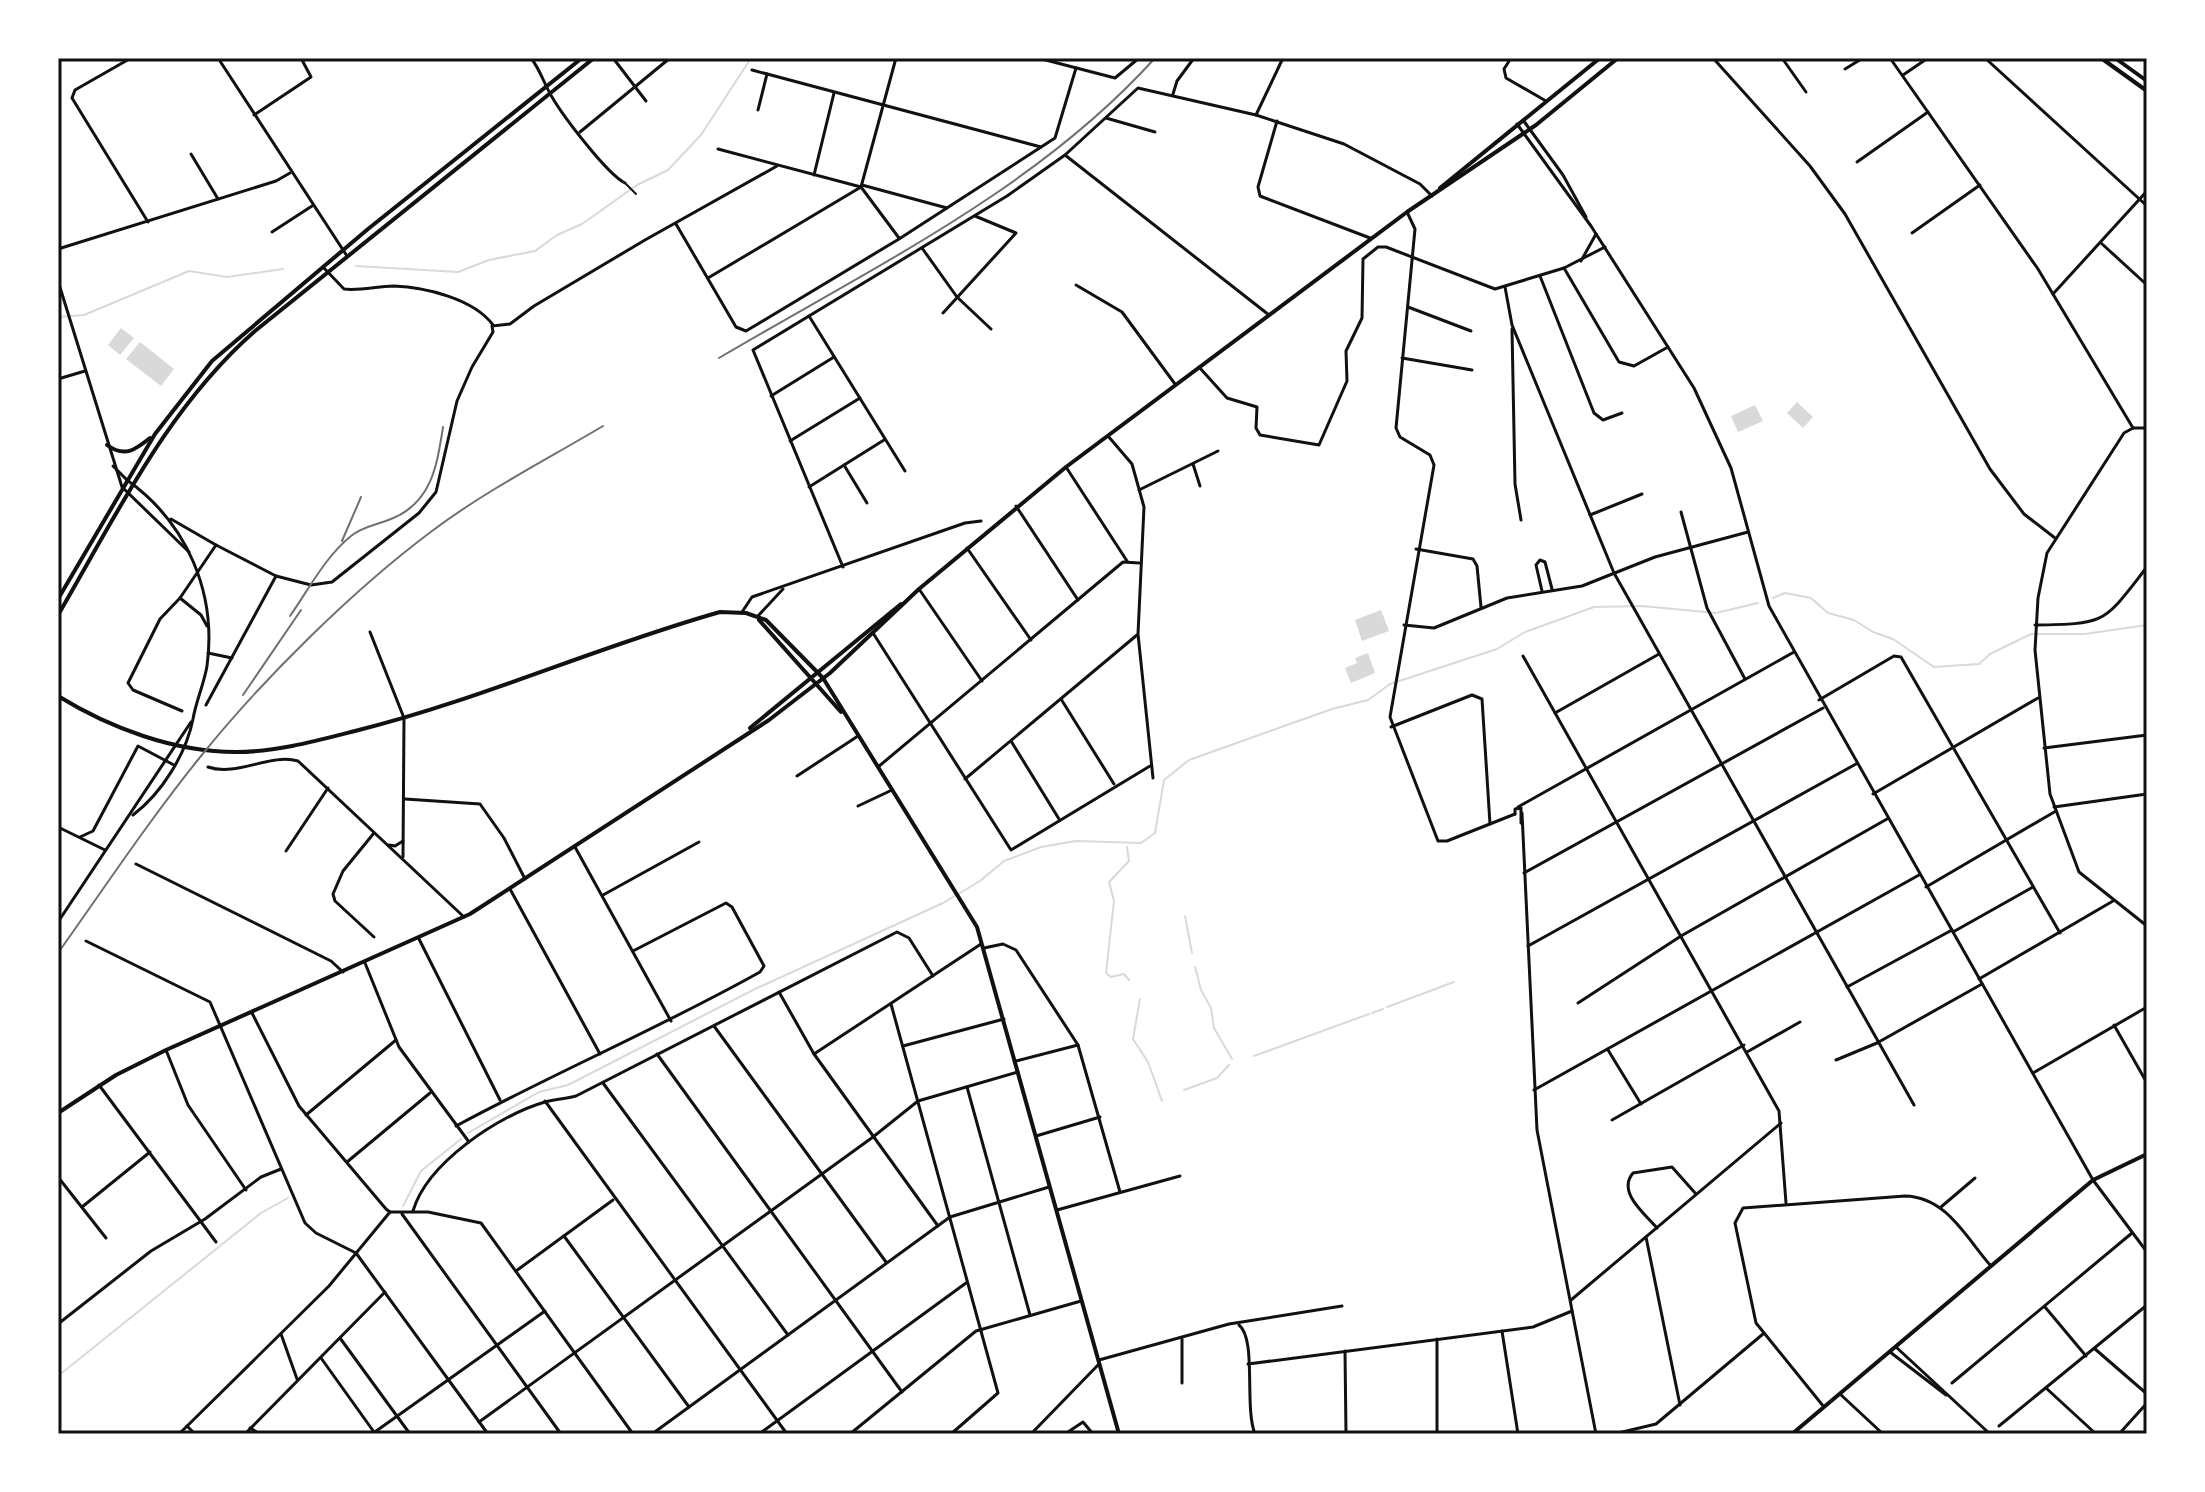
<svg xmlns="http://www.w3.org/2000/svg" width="2205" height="1492" viewBox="0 0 2205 1492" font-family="'Public Sans',sans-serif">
<rect width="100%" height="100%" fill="#fff"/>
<g fill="#d9d9d9">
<path d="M121,328L134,338L120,355L108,345Z"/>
<path d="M140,342L174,369L161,386L126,359Z"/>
<path d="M1797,402L1813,417L1803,428L1787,413Z"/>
<path d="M1755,405L1763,421L1738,432L1731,416Z"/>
<path d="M1381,610L1389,631L1362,641L1355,620Z"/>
<path d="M1368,653L1375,673L1351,683L1345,668L1357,663L1355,658Z"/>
</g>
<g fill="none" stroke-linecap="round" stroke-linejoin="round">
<g stroke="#d9d9d9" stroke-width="2">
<path d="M356,266L458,272L489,260L535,251L557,235L582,224L637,185L668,170L701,135L751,58"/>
<path d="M58,317L84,315L189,271L227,277L283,269"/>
<path d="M1773,598L1785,593L1811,598L1828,613L1854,620L1873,632L1893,639L1934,667L1979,664L1990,654L2031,634H2085L2147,625"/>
<path d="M1127,847L1129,861L1109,882L1114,901L1106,973L1111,977L1124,974L1129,980"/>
<path d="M1185,916L1192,953"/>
<path d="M1195,967L1201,990L1211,1008L1214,1028L1232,1059"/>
<path d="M1140,999L1133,1039L1148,1062L1162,1101"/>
<path d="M1387,1007L1454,982"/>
<path d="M1372,1013L1383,1009"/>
<path d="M1254,1056L1369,1014"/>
<path d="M1184,1090L1217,1078L1229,1065"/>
<path d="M468,1133L539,1092L568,1085L755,989L943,903L980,881L1004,861L1041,847L1076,841L1141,843L1155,833L1164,780L1189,760L1332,709L1368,700L1390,684L1497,649L1525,632L1594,607L1642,606L1716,613L1758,603"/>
<path d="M403,1206L421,1171L461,1139"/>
<path d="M58,1376L261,1213L288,1198"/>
</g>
<path stroke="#111" stroke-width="2" d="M626,184L636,194"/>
<g stroke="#111" stroke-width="3">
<path d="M131,58L75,90L72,98L148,222"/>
<path d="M218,58L347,256"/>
<path d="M531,58C541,71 544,84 552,97C563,116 607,174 625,183"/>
<path d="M613,58L646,101"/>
<path d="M1038,58L1115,78L1139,58"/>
<path d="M1345,58L1346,59"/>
<path d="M1511,58L1504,69L1506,78L1546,101"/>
<path d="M1713,58L1810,166L1845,214L1990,469L2024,514L2055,538"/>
<path d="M1782,58L1806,92"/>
<path d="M1890,58L2038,269L2133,428"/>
<path d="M1985,58L2147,206"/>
<path d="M1845,69L1863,58"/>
<path d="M752,70L1041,147"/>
<path d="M1903,75L1928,58"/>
<path d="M1173,94L1177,81L1194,58"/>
<path d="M758,110L767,74"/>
<path d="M254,115L311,77L301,58"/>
<path d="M1256,115L1283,58"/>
<path d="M1106,118L1155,132"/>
<path d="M1277,121L1258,187L1260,196L1370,238"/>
<path d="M580,132L670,58"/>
<path d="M718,149L861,187L899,238"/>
<path d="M191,154L218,199"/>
<path d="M1065,155L1269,315"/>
<path d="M1857,162L1928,112"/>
<path d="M814,175L834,93"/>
<path d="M862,185L947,208"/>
<path d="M1407,212L1415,229L1396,428L1400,437L1430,455L1434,465L1390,717L1438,841H1447L1515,814"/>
<path d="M676,224L736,327L746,331L899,239L1055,138L1076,68"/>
<path d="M272,232L312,206"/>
<path d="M1912,233L1980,185"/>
<path d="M2101,243L2147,285"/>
<path d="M922,248L957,297L991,329"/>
<path d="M58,249L276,181L290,173"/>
<path d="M323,267L344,289C360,291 378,286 394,286C425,287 474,299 493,325"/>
<path d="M1564,268L1619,362L1634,366L1668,347"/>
<path d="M1540,276L1594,413L1603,420L1622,413"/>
<path d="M708,278L861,187L896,58"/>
<path d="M58,281L122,487"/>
<path d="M1076,285L1122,312L1175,384"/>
<path d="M1505,287L1512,325L1614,573L1914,1105"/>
<path d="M2053,294L2147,191"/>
<path d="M1408,307L1471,331"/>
<path d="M943,313L1016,233L975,216"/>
<path d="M809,316L905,471"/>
<path d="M1512,329L1515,484L1521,520"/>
<path d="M1402,358L1472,370"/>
<path d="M1199,367L1227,398L1257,407L1256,428L1260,435L1319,445L1347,381L1346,351L1362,318L1363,259L1378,247H1386L1495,289L1564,268L1605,247"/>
<path d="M58,379L85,371"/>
<path d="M771,396L834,357"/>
<path d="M2133,428L2124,433L2047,553L2038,598L2035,650L2050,794L2079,872L2147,926"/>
<path d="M2133,428H2147"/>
<path d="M1108,436L1132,464L1144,507L1138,634L1153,778"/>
<path d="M790,441L860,398"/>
<path d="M1193,464L1200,486"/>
<path d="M844,465L867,503"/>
<path d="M113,466L127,480"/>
<path d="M1066,467L1127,561"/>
<path d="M809,487L884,440"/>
<path d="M1139,490L1218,451"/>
<path d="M1016,506L1078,600"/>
<path d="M1681,512L1707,608L1745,679"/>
<path d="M1590,515L1642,494"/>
<path d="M967,548L1031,640"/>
<path d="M1416,549L1473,559L1477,566L1481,607"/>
<path d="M843,567L753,350L1007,196L1065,155L1138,88L1256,115L1344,144L1420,184L1432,196"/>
<path d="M919,589L982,681"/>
<path d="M1542,591L1536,565L1540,560L1545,562L1552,589"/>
<path d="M742,612L752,597L965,523L981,521"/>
<path d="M757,617L783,589"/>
<path d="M1404,625L1434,628L1507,598L1582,586L1655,557L1748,532"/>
<path d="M2035,625C2108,624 2103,623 2147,567"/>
<path d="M370,632L404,718L403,857"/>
<path d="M873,633L1011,850L1150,766"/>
<path d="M208,653L232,658"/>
<path d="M1523,656L1779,1111L1786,1203"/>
<path d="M1061,699L1114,784"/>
<path d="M1819,700L1894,656L1901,657L2060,933"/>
<path d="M206,705L276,576"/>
<path d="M182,711L133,690L128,683L160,619L180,598L216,545L276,576L311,585L332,582L419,513L436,492L457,401L472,367L493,332L492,326L510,324L534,306L645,240L777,166"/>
<path d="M1555,713L1659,654"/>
<path d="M1391,727L1472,695L1482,699L1490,824"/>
<path d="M1011,741L1059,819"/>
<path d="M2044,748L2147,735"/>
<path d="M208,767C237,777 270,753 298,761L464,917"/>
<path d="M878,767L1123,562L1139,563"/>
<path d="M797,776L858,736"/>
<path d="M965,779L1137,635"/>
<path d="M1873,794L2038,698"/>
<path d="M405,799L480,804L504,838L525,879"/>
<path d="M858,806L892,790"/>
<path d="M1518,807L1794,652"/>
<path d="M2054,807L2147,794"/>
<path d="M1522,813L1537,1130L1596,1434"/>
<path d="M1515,814V809L1521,808V823"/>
<path d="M58,827L105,850"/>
<path d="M374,833L343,871L333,894L335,901L374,937"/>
<path d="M80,837L93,831L138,746L174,765"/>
<path d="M389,845L395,846L403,841"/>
<path d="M575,847L671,1021"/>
<path d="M286,851L328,788"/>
<path d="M136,864L331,961L343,972"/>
<path d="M1524,873L1823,708"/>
<path d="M1926,887L2056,811"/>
<path d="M510,889L600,1054"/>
<path d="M603,895L699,842"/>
<path d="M1953,932L2033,887"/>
<path d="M419,939L500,1100"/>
<path d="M86,941L210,1002L305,1223L316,1233L356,1253L488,1434"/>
<path d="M1528,946L1856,764"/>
<path d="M984,948L1003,944L1016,950L1078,1045L1120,1192"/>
<path d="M365,963L399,1047L469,1142"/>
<path d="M1979,979L2113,901"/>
<path d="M1847,987L1952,930"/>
<path d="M779,992L814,1054L938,1226"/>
<path d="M1578,1003L1681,936L1887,819"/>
<path d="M891,1004L998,1393L951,1434"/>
<path d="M252,1013L299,1106L386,1209L390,1212H428L481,1223L633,1434"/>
<path d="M2114,1025L2147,1083"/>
<path d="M714,1026L886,1262"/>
<path d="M903,1046L1004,1019"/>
<path d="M166,1050L188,1105L246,1190"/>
<path d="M1608,1050L1641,1104"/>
<path d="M1747,1052L1800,1022"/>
<path d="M657,1054L902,1392"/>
<path d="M814,1054L981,944"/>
<path d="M1836,1060L1877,1043L1982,984"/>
<path d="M1016,1061L1078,1045"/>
<path d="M2033,1073L2147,1007"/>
<path d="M603,1083L788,1335"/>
<path d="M99,1085L216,1242"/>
<path d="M967,1087L1030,1315"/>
<path d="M1534,1090L1919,875"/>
<path d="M545,1101L787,1434"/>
<path d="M306,1115L396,1040"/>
<path d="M1612,1120L1744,1045"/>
<path d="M456,1126C556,1072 660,1028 760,972L764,966L732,907L726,903L633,951"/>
<path d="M1036,1136L1100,1117"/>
<path d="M347,1162L430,1093"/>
<path d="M58,1177L106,1238"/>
<path d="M2093,1180L2147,1252"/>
<path d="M82,1207L150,1152"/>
<path d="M1941,1207L1975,1178"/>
<path d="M1057,1210L1180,1176"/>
<path d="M413,1211C427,1163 499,1115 545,1102C555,1099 565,1099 576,1096L897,932L909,938L933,976"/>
<path d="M402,1214L561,1434"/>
<path d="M1657,1228C1644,1213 1617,1192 1633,1173L1672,1167L1696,1194"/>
<path d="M564,1236L689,1407"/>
<path d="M1646,1237L1680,1405"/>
<path d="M516,1271L613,1200"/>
<path d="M1571,1300L1781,1123"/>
<path d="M2045,1307L2086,1356"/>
<path d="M58,1324L151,1251L205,1219L261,1177L281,1169"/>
<path d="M1239,1325C1257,1339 1244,1407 1255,1434"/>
<path d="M1502,1331L1518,1434"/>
<path d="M281,1334L297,1379"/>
<path d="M340,1338L410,1434"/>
<path d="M2095,1349L2147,1394"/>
<path d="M1345,1351L1346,1434"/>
<path d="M321,1358L374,1432"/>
<path d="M1099,1360L1229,1324L1342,1306"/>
<path d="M1248,1364L1533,1327L1572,1311"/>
<path d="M1182,1383V1339"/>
<path d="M1952,1383L2132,1233"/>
<path d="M2046,1388L2096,1434"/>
<path d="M1840,1394L1883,1434"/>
<path d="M1824,1407L1756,1323L1735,1223L1743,1208L1905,1196C1947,1197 1966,1238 1991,1266"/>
<path d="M479,1422L873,1137L918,1101L1018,1072"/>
<path d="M187,1426L195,1434"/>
<path d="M1999,1426L2147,1305"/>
<path d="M250,1428L260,1434"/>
<path d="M179,1434L329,1286L390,1212"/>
<path d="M245,1434L385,1292"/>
<path d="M372,1434L545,1311"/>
<path d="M652,1434L950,1217L1049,1187"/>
<path d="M759,1434L966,1283"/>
<path d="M850,1434L976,1331L1081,1301"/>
<path d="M1031,1434L1098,1365"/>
<path d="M1065,1434L1083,1422L1093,1434"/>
<path d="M1437,1434V1339"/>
<path d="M1614,1434L1656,1424L1763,1334"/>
<path d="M2119,1434L2147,1403"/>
</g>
<g stroke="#111" stroke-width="3">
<path d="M1523,120L1563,175L1586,217"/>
<path d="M1517,124L1591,226L1694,388L1731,468L1769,606L2093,1180"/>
<path d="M1581,261L1596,234"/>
<path d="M127,480C187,523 217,593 207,666C204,684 196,701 193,719C186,754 162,793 133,815"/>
<path d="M123,488L189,552"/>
<path d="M171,519L216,545"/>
<path d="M180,598L201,615L207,626"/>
<path d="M58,922L191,722"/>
<path d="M1896,1347L1990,1434"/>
<path d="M1890,1352L1946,1395"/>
</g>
<g stroke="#111" stroke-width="4">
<path d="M2101,58L2147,91"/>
<path d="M2115,58L2147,81"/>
<path d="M107,445C125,458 135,450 150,438"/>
<path d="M58,599L155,434L212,361L368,229L582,58"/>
<path d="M58,615C116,516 167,408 255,331L594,58"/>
<path d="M759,620L841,712"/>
<path d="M58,696C110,728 174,752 236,752C276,752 316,741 355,731C480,700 596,647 720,612L746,613L766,620L823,678L977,927L1119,1434"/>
<path d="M1792,1434L2093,1180L2147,1154"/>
</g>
<g stroke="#111" stroke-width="4">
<path d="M1440,188L1600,58"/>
<path d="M750,728L901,604"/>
<path d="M58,1113L116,1075L166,1050L470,914L769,720L830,673L919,589L1066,467L1407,212L1536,125L1618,58"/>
</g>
<g stroke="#707070" stroke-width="2">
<path d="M719,358C871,268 1036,190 1155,58"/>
<path d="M342,541L361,497"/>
<path d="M290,616C309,589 325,557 351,536C363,526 377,525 391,519C432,503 437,465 443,427"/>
<path d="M243,695L301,610"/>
<path d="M58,953C105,887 150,819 201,756C263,679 353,590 432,531C485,491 546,460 603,426"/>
</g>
</g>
<rect width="2205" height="1492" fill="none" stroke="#ffffff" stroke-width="120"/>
<rect x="60" y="60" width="2085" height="1372" fill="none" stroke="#111" stroke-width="3"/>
</svg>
